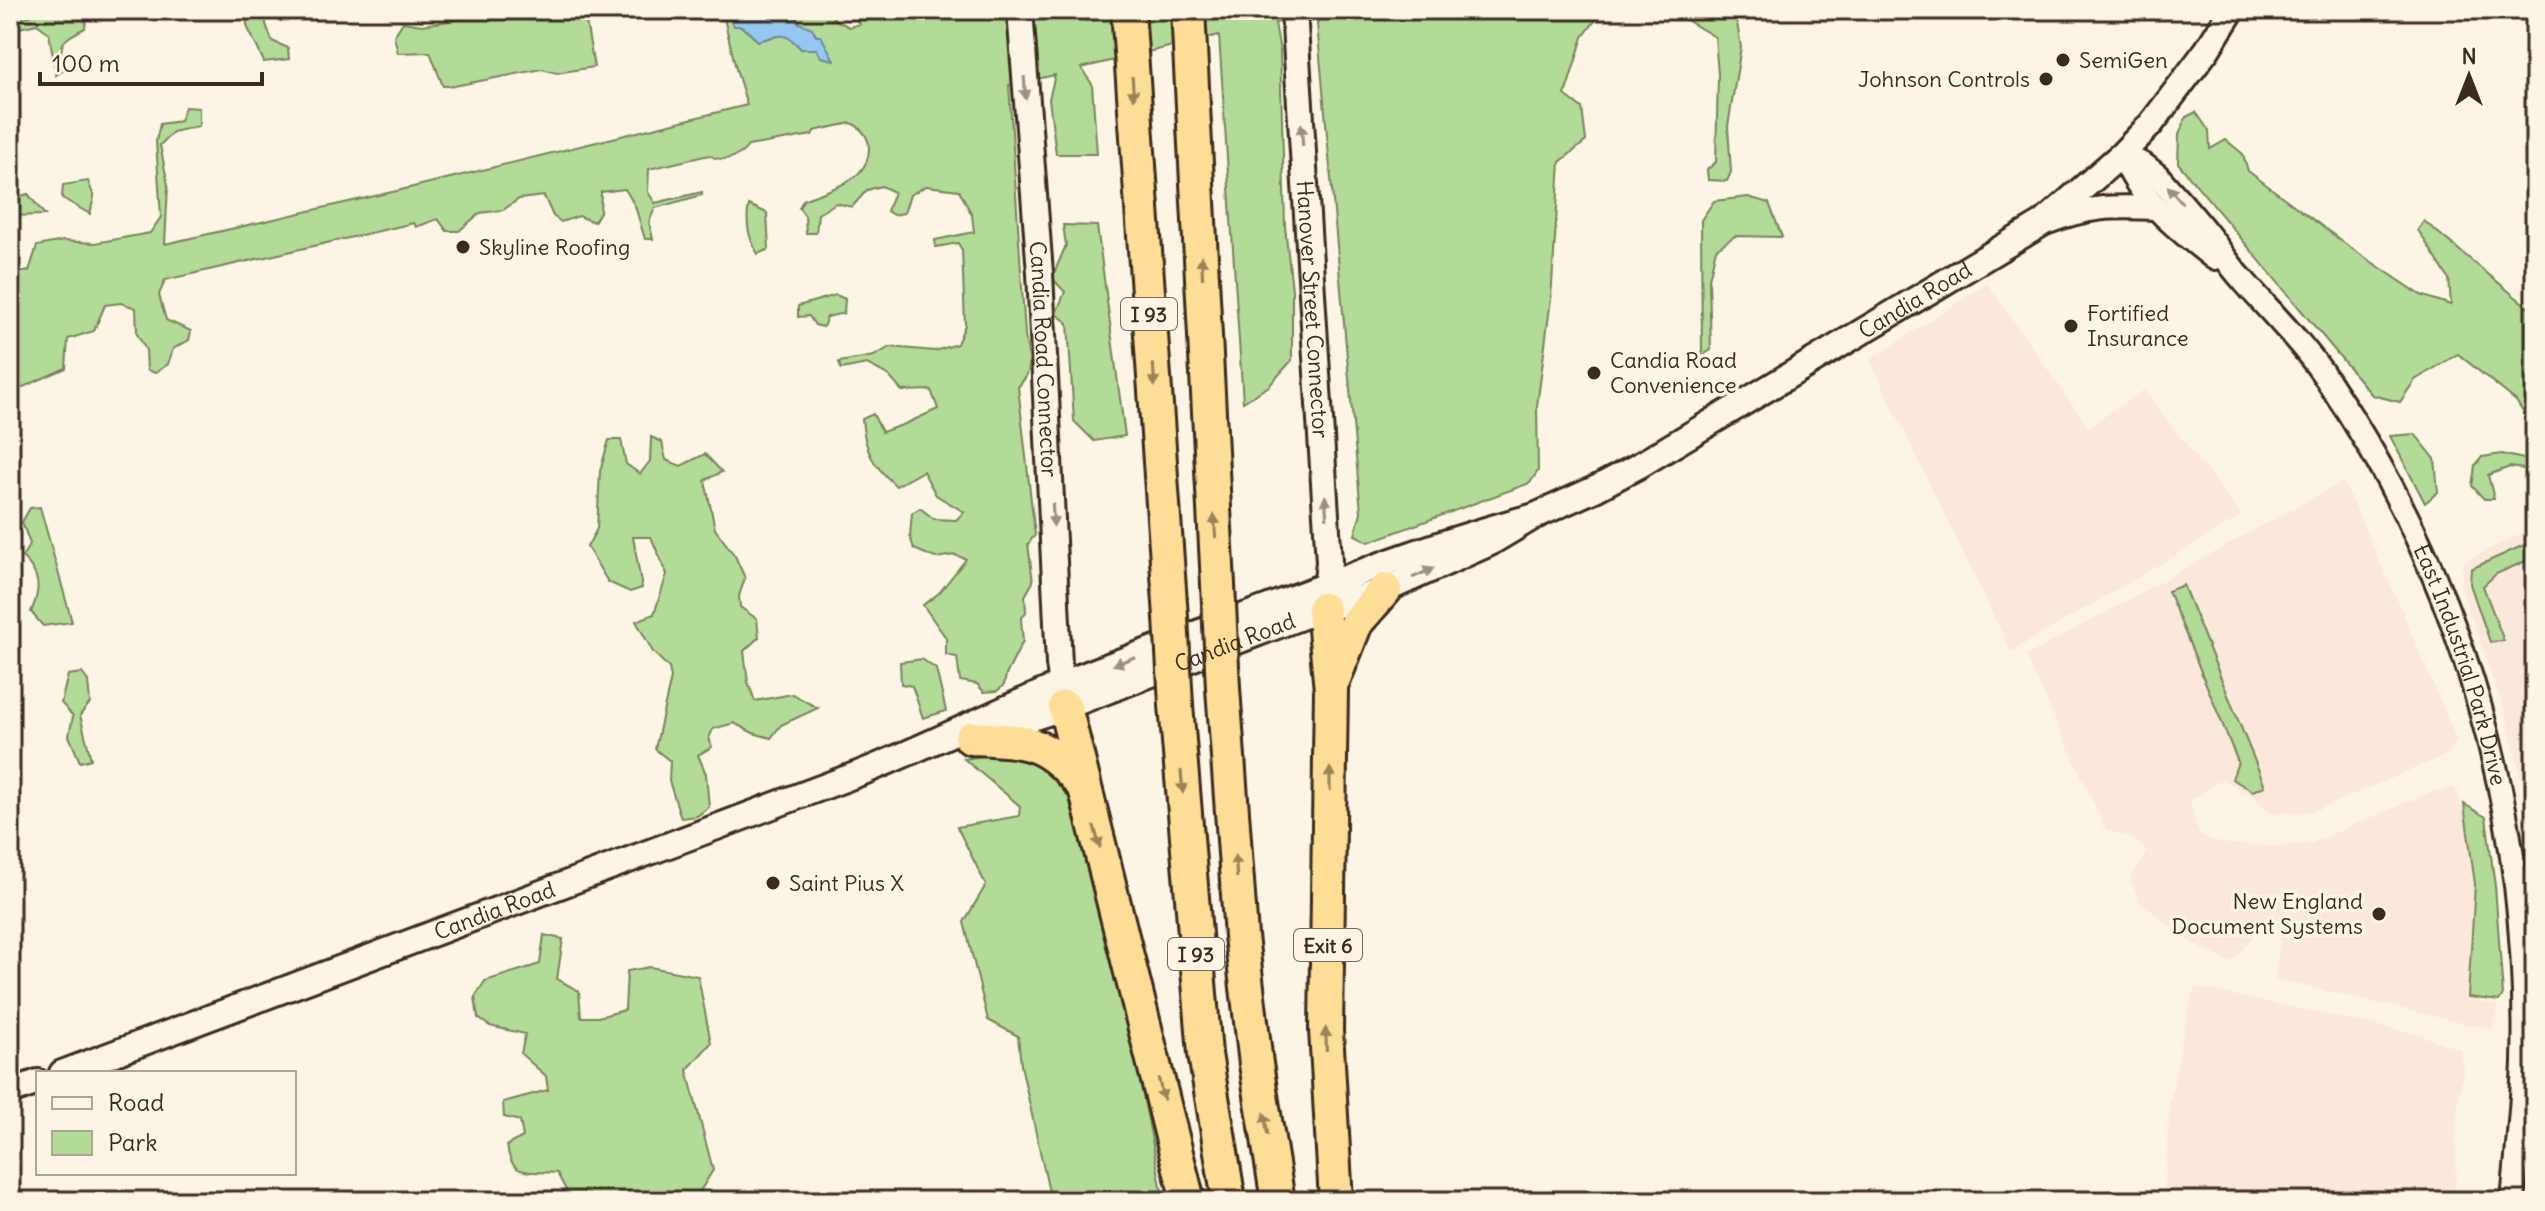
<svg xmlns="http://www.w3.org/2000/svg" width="2545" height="1211" viewBox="0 0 2545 1211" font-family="Delius,sans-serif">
<rect width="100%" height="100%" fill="#fcf5e5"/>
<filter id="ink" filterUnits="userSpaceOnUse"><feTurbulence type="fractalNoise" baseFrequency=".0125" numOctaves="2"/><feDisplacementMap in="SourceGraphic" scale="16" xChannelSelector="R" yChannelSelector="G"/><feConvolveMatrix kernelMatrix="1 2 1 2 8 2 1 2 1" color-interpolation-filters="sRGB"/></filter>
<g filter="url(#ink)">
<g fill="#fbe8da">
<path d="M1987,283L2088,427L2144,390L2242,516L2011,652L1870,360Z"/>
<path d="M2343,481L2404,615L2457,741L2446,755L2312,812L2271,814L2251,794L2222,780L2190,801L2199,834L2219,843L2273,846L2311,843L2430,792L2454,787L2465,810L2474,890L2466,998L2499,1006L2493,1030L2275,979L2281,932L2263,924L2232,963L2193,944L2139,901L2130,878L2148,852L2134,839L2106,830L2026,656Z"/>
<path d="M2535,527V864L2523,789L2506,717L2461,587L2463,562Z"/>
<path d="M2196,987L2418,1034L2460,1049L2463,1070L2457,1111L2455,1201H2164L2170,1101L2189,1005Z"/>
</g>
<g fill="#b3db98" stroke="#77825b" stroke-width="2">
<path d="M37,10L87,12L85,28C60,41 58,43 64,70L56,75L49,33L37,24L10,30V18L30,16Z"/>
<path d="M246,10H266V24L272,41L288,48L289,59L264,62L247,26Z"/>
<path d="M475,10L496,15H512L535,10H584L594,67L557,73L542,69L454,86H443L430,52L398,53L394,36L403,22L422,25L476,17Z"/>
<path d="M722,10L758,41C780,35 785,30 801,49L816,36L812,28L799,23L790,10H830L834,19L849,27L860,24L849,10H1008L1010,40L1035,34L1034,10H1088L1086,21L1132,10H1603L1583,37L1565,95L1582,108L1586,141L1560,162L1551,299L1537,406L1538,471L1530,483L1369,542L1355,535L1361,512L1317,23L1322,13L1275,23L1280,51L1285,226L1292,290V360L1269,386L1243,402L1219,35L1081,68L1092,84L1097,154H1056L1049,99L1055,75L1009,85L1025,334C1027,359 1037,366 1018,387L1035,535L1028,544L1033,582L1025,596L1026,612L1021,619L1023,641L1006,675L1004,685L997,691L984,692L977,684L960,681L957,657L946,655V638L923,605L939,593L966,559L955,555L935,558L914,549L910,536L912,513L920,508L934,519L956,520L964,512L936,495L923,471L896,486C872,464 865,452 862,419L873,414L882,432L905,424L938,409L931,390L902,391L888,375L867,364L841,369L839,362L874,356L890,347L935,351L957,344L965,325L962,250L958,243L936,247L935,240L974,232L972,215L959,190L926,186L910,195L904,213L893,215L887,211L894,192L882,186L867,190L852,207L836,203L818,214L816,233H806L805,216L799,208L803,200C829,189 869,182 869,148C869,137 861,127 851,123L814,131L812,135L748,146C740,158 721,163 709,155L649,169L648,192L655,203L702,192V195L655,208L649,222L653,239H645L635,206L625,189L601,192L600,212L594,222L579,216L561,222L553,216L544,196L519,199L503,210L480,213L459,231H447L438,219L416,227L414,223L165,280L159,295L166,320L191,331L189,340L173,349L168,364L155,373L147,370L146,350L137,334L136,308L121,303L105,305L94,331L68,339L66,368L14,391L17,404L10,408V274L29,271L37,246L63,241L95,243L150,233L161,217L156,141L160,124L180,121L185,107L199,108V126L173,132L160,145L168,185L165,244L401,190L747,105L736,69Z"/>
<path d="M1660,10H1738L1737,23L1741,47L1728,126L1731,172L1727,181L1708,180L1707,170L1716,162L1718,75L1715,37L1683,18Z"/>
<path d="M2196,112L2209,131L2210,149L2226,140L2243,154L2248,171L2351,248L2421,295L2451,305L2449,279L2418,230L2424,221L2535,313V425L2528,420L2516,401L2458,354L2415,380L2400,402L2372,395L2178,163L2179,135L2186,117Z"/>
<path d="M88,181L94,197L90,214L62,198L63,185Z"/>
<path d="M28,194L45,215L10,216V199Z"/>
<path d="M1748,197L1769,203L1782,237L1735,236L1716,249L1709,279L1711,350L1702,356L1701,220L1714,201Z"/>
<path d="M749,205L767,213L769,249L758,254C749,239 745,223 749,205Z"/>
<path d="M1063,225L1097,226L1125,436L1094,441L1074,421L1068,323L1056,314L1065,292L1052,278L1066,245Z"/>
<path d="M836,295L845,299L844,313L827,317L823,327L815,325L809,316L798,317V306Z"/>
<path d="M2415,434L2435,459L2438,492L2425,503L2390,436Z"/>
<path d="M651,437L662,442L666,460L681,466L705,454L722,472L705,480L715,529L735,556L745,578L739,596L740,607L757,619L759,637L744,651L748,682L755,701L792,694L818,708L781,725L771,738L753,733L734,723L713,729L709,738L712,747L698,755L706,774L709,807L697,816L681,818L669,781L670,761L655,749L671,678L669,668L653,652L636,621L654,614L667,574L651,537H633L642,588L630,592L608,582L587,547L597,529L600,471L609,440H621L626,464L640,474L650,461Z"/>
<path d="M2502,454L2528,460L2530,470L2510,467L2488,475L2494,499H2484L2472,486L2475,466L2482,457Z"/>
<path d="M40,507L72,622L43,626L31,612C41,590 41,574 22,557L30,544L22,522L30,508Z"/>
<path d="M2535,540V557L2496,574L2483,586L2504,641L2490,642L2470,584L2471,569Z"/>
<path d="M2183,585L2265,786L2253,791L2232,779L2238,762L2168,591Z"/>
<path d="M922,659L936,669L946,711L923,718L912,686L901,684L900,662Z"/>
<path d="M82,673L88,681L90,703L80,715L91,759L80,762L69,736L73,716L61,703L68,675Z"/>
<path d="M1001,753L1037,757L1074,797L1122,988L1164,1201H1051L1021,1065L1018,1036L988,1020L964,922L986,885L957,827L1019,816L1020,806L964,759Z"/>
<path d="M2464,804L2486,817L2495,886L2503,995L2499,1001L2468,997L2475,884Z"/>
<path d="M544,935L563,939L557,979L579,991L581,1017H598L625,1010L627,971L650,967L698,976L711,1043L687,1070L713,1170L694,1201H562L567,1192L557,1173C527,1170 511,1179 507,1145L523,1137L520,1121L504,1117L503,1102L548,1090L546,1076L521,1054L525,1034L490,1026L478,1018L475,997L485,981L540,964Z"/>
</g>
<path fill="#94c8f1" stroke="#70899d" stroke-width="2" d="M724,10H790L799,23L812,28L816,36H821L834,60L821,57L816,49H801C785,30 780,35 758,41L742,26H734Z"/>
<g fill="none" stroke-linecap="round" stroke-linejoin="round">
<defs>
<g id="tertiary">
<path id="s1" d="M2122,154L2144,165L2158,176C2175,196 2193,215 2209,236C2220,250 2230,266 2242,279C2271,313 2303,343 2328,381C2464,582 2531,820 2524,1062C2522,1109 2517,1155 2513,1201"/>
<path d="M2122,154C2139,199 2177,229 2214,258"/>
<path d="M2048,222C2089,206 2113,206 2156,208"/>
</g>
<g id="secondary">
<path id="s2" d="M1020,10L1040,273L1059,664L1064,700"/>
<path id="s3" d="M1294,10L1329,562L1325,599"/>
<path id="s4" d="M983,734L1065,707L1303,616L1385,590L1490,543L1535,516L1597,488L1640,465L2043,223L2122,154L2151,124L2207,50L2232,10"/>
<path id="s5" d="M62,1073L863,772C930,745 995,712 1062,684C1129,657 1198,633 1266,608C1355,574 1443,540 1535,516"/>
<path d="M10,1092L38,1082"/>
</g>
<g id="motorway">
<path d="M1128,10L1171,617"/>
<path d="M1188,10L1219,604"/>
<path d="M1323,609L1331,690L1326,1030L1336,1201"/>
<path d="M1334,679L1356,623L1385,590"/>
<path d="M1223,688L1241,936L1256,1064L1278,1201"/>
<path d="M1176,705L1205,1054L1229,1201"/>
<path d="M1065,707L1188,1201"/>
<path d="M971,738C1027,741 1046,740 1083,786"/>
</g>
</defs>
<use href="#tertiary" stroke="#3b2a1e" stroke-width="28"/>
<use href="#secondary" stroke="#3b2a1e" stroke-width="30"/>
<use href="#motorway" stroke="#3b2a1e" stroke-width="38"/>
<use href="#tertiary" stroke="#fcf5e5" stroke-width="22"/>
<use href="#secondary" stroke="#fcf5e5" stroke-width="24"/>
<use href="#motorway" stroke="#fedd96" stroke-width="32"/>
<defs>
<g id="motorway-bridge">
<path d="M1219,604L1223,688"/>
<path d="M1171,617L1176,705"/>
</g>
</defs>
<use href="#motorway-bridge" stroke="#3b2a1e" stroke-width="38" stroke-linecap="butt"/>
<use href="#motorway-bridge" stroke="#fedd96" stroke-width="32"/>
</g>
<defs><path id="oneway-solid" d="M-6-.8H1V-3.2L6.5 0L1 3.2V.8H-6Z" transform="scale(2)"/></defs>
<g fill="#9c9082">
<use href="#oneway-solid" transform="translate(1025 88) rotate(86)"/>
<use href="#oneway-solid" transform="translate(1302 135) rotate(-94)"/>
<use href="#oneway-solid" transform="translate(2175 195) rotate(-130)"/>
<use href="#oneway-solid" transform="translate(1326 507) rotate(-94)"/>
<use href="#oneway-solid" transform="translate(1053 515) rotate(87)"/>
<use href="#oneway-solid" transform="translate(1423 573) rotate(-24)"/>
<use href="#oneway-solid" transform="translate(1124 661) rotate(159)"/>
</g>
<g fill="#9c845a">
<use href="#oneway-solid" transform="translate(1133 88) rotate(86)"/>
<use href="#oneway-solid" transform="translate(1202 267) rotate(-93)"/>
<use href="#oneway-solid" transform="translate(1154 375) rotate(86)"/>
<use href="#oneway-solid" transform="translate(1215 526) rotate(-93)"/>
<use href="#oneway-solid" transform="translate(1330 779) rotate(-90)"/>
<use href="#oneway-solid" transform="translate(1182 782) rotate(85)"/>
<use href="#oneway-solid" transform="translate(1097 837) rotate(75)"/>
<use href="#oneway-solid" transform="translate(1236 866) rotate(-94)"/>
<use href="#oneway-solid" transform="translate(1326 1039) rotate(-92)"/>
<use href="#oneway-solid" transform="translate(1161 1089) rotate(76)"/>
<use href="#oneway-solid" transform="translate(1266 1124) rotate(-99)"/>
</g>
</g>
<g fill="#3b2a1e" stroke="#fcf5e5" stroke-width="3">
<circle cx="2063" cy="60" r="8"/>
<circle cx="2046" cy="79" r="8"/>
<circle cx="463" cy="247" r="8"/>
<circle cx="2071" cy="326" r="8"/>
<circle cx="1594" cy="373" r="8"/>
<circle cx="773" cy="883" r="8"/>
<circle cx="2379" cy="914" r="8"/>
</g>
<g text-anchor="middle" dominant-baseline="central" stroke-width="7" stroke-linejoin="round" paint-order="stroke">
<g fill="#fcf5e5" stroke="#75675a" stroke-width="2">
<rect x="1121" y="298" width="56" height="32" rx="6"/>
<rect x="1294" y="929" width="68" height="32" rx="6"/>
<rect x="1168" y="938" width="56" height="32" rx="6"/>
</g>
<g font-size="20" font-weight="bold" fill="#3b2a1e">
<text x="1149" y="314">I 93</text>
<text x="1328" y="945">Exit 6</text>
<text x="1196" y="954">I 93</text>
</g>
<g font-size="22" fill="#3b2a1e" stroke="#fcf5e5" text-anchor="start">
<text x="2079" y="60">SemiGen</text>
<text x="2030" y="79" text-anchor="end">Johnson Controls</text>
<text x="479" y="247">Skyline Roofing</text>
<text x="2087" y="313">Fortified<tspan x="2087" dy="25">Insurance</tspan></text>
<text x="1610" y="360">Candia Road<tspan x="1610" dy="25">Convenience</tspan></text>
<text x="789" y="883">Saint Pius X</text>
<text x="2363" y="901" text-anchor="end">New England<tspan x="2363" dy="25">Document Systems</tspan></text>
</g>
<g font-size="22" fill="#3b2a1e" stroke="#fcf5e5">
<text stroke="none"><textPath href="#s4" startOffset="1032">Candia Road</textPath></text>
<text stroke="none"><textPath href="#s3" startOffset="300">Hanover Street Connector</textPath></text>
<text stroke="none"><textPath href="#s2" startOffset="350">Candia Road Connector</textPath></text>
<text stroke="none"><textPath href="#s4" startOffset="268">Candia Road</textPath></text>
<text stroke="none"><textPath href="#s1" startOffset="624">East Industrial Park Drive</textPath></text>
<text stroke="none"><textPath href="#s5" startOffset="462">Candia Road</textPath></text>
</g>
</g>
<rect width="2545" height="1211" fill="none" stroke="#fcf5e5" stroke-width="40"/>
<rect x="20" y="20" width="2505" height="1171" fill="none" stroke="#3b2a1e" stroke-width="3" filter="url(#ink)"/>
<rect x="36" y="1071" width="260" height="104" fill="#fcf5e5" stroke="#afa495" stroke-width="2"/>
<rect x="52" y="1097" width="40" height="12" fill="#fcf5e5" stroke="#afa495" stroke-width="2"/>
<text x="108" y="1111" font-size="24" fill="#3b2a1e">Road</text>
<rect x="52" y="1131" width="40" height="24" fill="#b3db98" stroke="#afa495" stroke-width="2"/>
<text x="108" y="1151" font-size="24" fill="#3b2a1e">Park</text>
<g transform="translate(2469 76)" stroke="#fcf5e5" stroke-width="6" paint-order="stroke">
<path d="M0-6L14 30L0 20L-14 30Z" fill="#3b2a1e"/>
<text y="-12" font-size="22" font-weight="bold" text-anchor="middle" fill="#3b2a1e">N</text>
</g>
<path d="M40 72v12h222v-12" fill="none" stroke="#3b2a1e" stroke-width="4"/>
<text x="52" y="72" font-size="24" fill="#3b2a1e" stroke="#fcf5e5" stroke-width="6" paint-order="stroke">100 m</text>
</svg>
